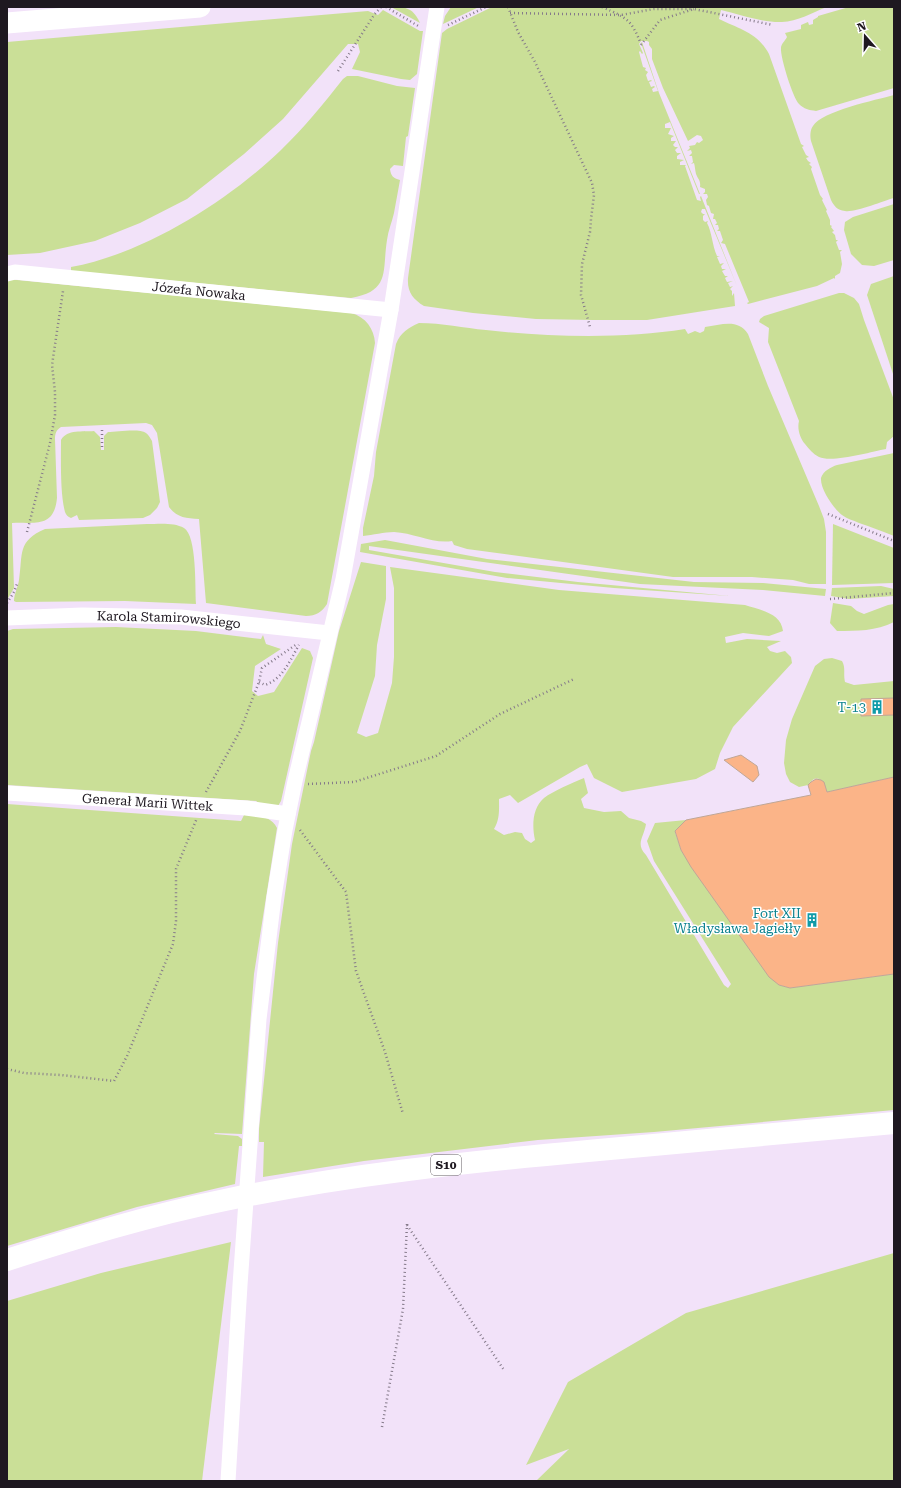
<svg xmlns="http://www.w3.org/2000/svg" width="901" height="1488" viewBox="0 0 901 1488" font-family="'Roboto Serif',serif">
<rect width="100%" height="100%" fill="#f2e2f9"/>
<g fill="#cadf97">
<path d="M391,7C407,7 413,8 420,23Z"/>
<path d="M451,7H479L443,24L445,16Z"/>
<path d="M492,7H827C813,12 797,22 782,22C763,23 739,14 721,10L719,19C739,29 757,32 769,54L801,144L804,146L802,147L806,155L809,157L806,158L808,161L811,163L809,164L812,167L811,169L820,195L823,199L822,200L827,210L826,211L830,220V225L832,226L831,227L834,231L832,232L835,235L836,240H838L836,242L839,250H842L840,252L842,264L840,273L835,276V279L834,278L817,286L748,304L747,303L749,302L725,244L721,243L723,240L720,231H717L719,229L718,225H715L717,223L715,219H713L714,214L711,213L709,206L707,205L706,200L708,197L707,194H703L705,192V189L700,187C701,181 698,179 696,174C695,170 695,166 694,163L691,164L693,162L692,156H689L692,153L691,150L687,151L690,148L689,146L695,145L697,142L699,143L703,140L701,136L697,135L688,141L663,88L652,59V49L649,45V42L647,41H641L639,44L643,53L642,54L640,51L639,52L643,67L646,68L645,70L648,72L646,75L648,81L651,80L652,81L649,82L651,87L654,86L655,87L652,89L653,92L658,91L641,43L642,42L659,93L700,194H699L670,122L665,124V128H671L668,134L674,136L671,138V141H676L673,145L675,147H678L675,150L677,153H681L677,156V159L684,160L680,162V165H686L685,166L697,200L701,201L700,197L701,196L737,286L705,209H702L701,212L703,214H705L703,216V220L705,222L708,221L707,223C712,232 712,245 717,256H720L717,257L720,264L724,263L721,266L722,269H726L722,271L725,276H728L725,278L727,282L733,281L728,283L730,287L733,286L730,289L732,291V296L734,293L735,306L647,320H593L536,319L473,313L424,306C413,299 407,292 408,278L442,33L447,29Z"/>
<path d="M849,7H894V88L816,111C809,110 804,109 799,104C793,98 780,57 781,48C781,44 785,41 787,37L785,33L801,29V25L808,22L809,25L813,24V20L818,17V16Z"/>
<path d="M383,10L420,31H423L417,74L410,80L401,79L352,69L360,52L358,44H348L283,119L244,154L187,199L140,223L95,241L40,253L7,255V42L368,11L378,15Z"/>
<path d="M347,76H358L397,86L415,88L408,136L406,137L403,166L394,165L390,169C391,176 393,178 400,180C398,191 396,202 394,213C392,222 388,231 387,240C382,271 391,291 351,298L71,271V267C144,254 228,201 281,150C304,128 324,103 343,79Z"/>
<path d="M894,95V198C883,201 854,213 845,211C837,210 834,206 831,200L811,141C810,136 810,130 813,126C822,111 876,100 894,95Z"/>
<path d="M894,204V260L874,266L862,265L851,254L844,230L845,222L853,217Z"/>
<path d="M894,276V377L867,295L871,284Z"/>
<path d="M7,279L351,313C366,317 374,329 375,343L327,604C322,612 316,616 306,616L206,603L199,519C186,518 177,518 169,507L157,433L152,425L146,423L61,427C56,430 55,434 55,439L57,498C54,528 36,522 12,523L14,588L7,600Z"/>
<path d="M839,293H844L854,298L859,304L864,320L894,400V436L887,442L886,449C870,452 832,463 819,457C813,454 809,449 805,444C800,438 797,429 799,421L768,342L769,328L759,322L760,319L764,316Z"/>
<path d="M419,323C442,323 464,328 486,330C548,337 624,339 685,329L688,334L695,331L700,333L704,331L705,327C721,325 738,318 748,334L768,386L819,506L824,519L826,532V584H809L793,580L752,577H673L467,549L454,545L452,541C433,544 414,533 394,532C384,532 373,535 363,536V528L374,476L376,452L396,344C401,332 408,328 419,323Z"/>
<path d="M94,431L100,437L101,450H104V436L108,432C117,432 139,428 146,433C149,435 150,438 152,441L160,502L157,508L150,515L143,518L79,520L77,515L71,518C68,517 66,515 65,512C60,494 61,459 61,440C67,429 83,432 94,431Z"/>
<path d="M894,453V536C882,531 871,527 859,523C853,520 847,519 842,515C834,509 820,489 821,478C823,471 831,467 837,465Z"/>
<path d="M147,524C158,524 174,522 184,528C197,536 195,588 196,604L125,601L16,602L14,601C14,594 18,587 19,580C23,554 17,541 45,529Z"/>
<path d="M833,524L894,548V583L832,585Z"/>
<path d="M385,540L487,559L694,582L763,583L826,589L825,596L763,590L640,584L369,546V550L495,572L578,582L730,596L614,588L507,578L360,552L361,544Z"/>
<path d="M361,562L386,566V599L377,645L375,676L357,733L366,737L378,733L392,683L394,657V588L390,567L559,590L745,605C760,610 781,613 783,631L769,636L743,633L725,637L726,643L747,639L781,641L767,647L770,651L777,653L785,651L791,657L792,663L733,727L720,753L715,769L696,779L622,792L594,778L587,764L580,767L518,803L510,795L499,799C499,810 500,819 494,829L504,835L515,832L522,833L525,839L531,843L535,840C532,827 532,808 544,798C553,791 572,783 584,778L588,793L581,799L584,808L604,812L621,811L629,818L641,821L646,824C644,837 635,844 646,855L724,985L728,988L731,984L654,861L647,841L655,823L686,820L675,832L681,850L779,985L790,988L894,974V1110L654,1132L538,1140L364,1161L263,1177L264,1142H259V1129L278,943L292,844L311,751L314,742L339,631Z"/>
<path d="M881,586L894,589V596L849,599L831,596L832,588Z"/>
<path d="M833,603L851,606L857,611L864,614L888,605L894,604V622C876,631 857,631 837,631L830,623Z"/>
<path d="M116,627L196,631L261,639L263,635L266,644L281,649L255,666L252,691L258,696L274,692L302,648L310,651L313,658L281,801L278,806H263L256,801L7,785V631L13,629Z"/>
<path d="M832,658L842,661C846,668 843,673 845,682L854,685L894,681V777L827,792C824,781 817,772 808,785L799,787L790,782L786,774L784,763L786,740L792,719L815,666L824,659Z"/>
<path d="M7,804L241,821L244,815C257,816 271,815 277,828L254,974L242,1134L215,1133L214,1134L238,1136L242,1139V1146H239L235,1184L137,1207L7,1246Z"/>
<path d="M231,1242L202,1481H7V1301L101,1273Z"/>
<path d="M894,1253V1481H536L569,1449L526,1465L568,1382L686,1313Z"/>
</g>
<g fill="#fbb488" stroke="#bfa798">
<path d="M894,698V715L861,716V699Z"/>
<path d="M741,755L757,766L759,775L753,782L724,760Z"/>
<path d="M894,777V974L790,988L779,985L769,977L691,867L681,850L675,831L686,820L811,795L808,785L811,782L816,779L821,780L824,782L827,792Z"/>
</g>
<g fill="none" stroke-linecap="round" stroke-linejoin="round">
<g stroke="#857a8a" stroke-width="2.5" stroke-dasharray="1 3" stroke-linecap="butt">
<path d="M386,7L420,27"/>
<path d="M508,7L518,32L535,62L592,183L594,195L591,219L590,232L582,264L581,295L590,327"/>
<path d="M602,7C627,18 631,19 641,44"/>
<path d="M510,13L621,15L654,9H694"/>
<path d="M448,25L486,7"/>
<path d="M641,45L660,20L694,9L773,25"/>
<path d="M338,71L374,15L381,7"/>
<path d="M102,430V449"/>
<path d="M828,514L894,541"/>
<path d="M27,532L50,443L55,415V392L52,365L63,291"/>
<path d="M830,599L894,593"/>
<path d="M7,603L14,592L17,584"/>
<path d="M259,682L265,685C283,679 290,660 299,645"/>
<path d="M308,784L354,782L436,756L500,714L574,679"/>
<path d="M206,792L240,731L259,682L262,668L297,644"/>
<path d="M300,830L346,892L356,971L385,1052L403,1114"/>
<path d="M7,1069L24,1073L61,1075L114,1081L127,1056L173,944L176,921V869L197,818"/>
<path d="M407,1225L504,1370"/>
<path d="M382,1427L403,1309L407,1224"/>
</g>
<g stroke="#fff" stroke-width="15">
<path id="s1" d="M7,274L15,272L391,310"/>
<path id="s2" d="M7,618L82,615L181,617L329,633"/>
<path id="s3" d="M7,793L246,808L288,814"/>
<path d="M228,1481L240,1285L259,1019L274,897L285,830L295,781L343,579L391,310L437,7"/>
</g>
<path stroke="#fff" stroke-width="21" d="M7,23L200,7"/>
<path stroke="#fff" stroke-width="22" d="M7,1260C79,1237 151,1215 225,1200C345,1175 466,1162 588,1151C690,1141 792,1132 894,1123"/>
</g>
<defs>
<symbol id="building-bare" viewBox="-9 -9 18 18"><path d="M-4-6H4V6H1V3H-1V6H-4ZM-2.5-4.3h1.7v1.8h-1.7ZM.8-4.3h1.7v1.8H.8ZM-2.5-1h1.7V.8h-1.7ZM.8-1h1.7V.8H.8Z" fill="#0f9aa8" stroke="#fff" stroke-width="2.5" paint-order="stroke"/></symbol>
</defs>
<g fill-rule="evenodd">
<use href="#building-bare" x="867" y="697" width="20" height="20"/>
<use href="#building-bare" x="802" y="910" width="20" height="20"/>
</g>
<g text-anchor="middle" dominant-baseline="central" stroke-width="3" stroke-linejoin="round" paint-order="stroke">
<rect fill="#fff" stroke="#625d63" stroke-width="1" x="431" y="1155" width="30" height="20" rx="3"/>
<g font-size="12" font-weight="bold" fill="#1e1820">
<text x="446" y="1165">S10</text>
</g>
<g font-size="13" fill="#1e1820" stroke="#fff">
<text stroke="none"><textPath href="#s1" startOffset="193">Józefa Nowaka</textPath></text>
<text stroke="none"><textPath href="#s2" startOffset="162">Karola Stamirowskiego</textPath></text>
<text stroke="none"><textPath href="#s3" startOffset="141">Generał Marii Wittek</textPath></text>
</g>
<g font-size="13" fill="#0d838f" stroke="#fff" text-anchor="end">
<text x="866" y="707">T-13</text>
<text x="801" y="913">Fort XII<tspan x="801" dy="15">Władysława Jagiełły</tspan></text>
</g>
</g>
<rect width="901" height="1488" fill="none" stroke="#1e1820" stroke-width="16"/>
<g transform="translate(865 36) rotate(340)" stroke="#ffffff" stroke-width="3" paint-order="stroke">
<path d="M0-3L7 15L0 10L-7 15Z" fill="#1e1820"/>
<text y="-6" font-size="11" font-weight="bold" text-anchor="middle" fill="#1e1820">N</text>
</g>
</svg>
